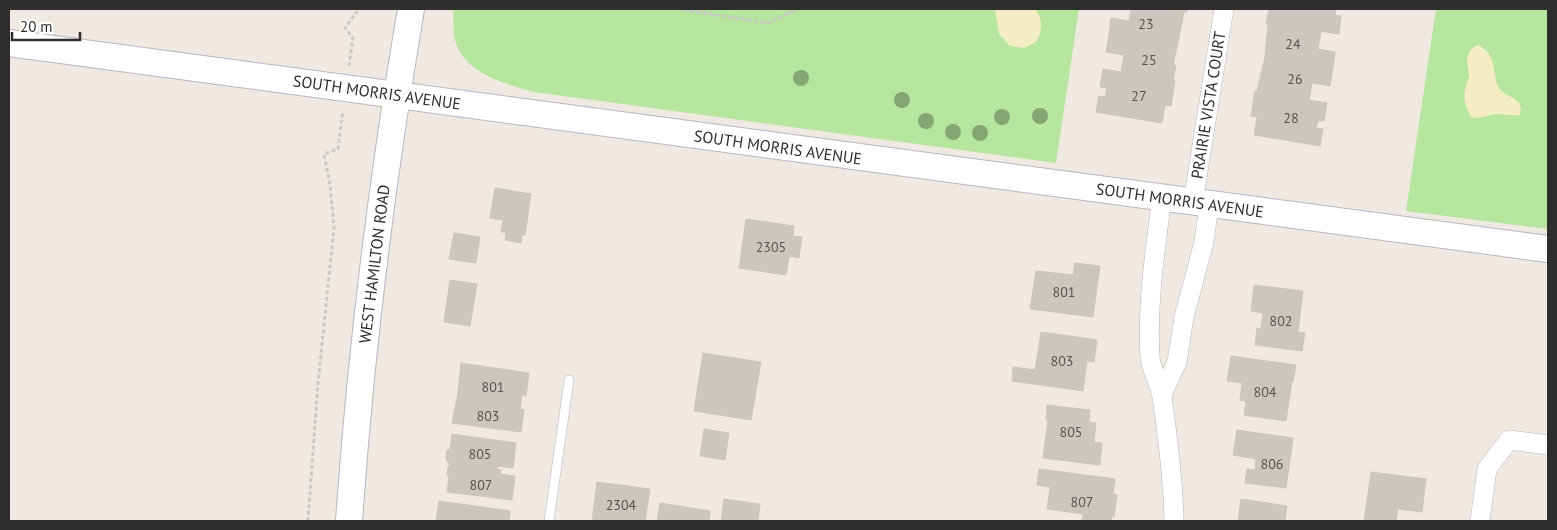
<svg xmlns="http://www.w3.org/2000/svg" width="1557" height="530" viewBox="0 0 1557 530" font-family="'PT Sans',sans-serif">
<rect width="100%" height="100%" fill="#efe9e1"/>
<g fill="#b6e59e">
<path d="M453,9H1079L1056,163L534,92C506,84 464,74 455,40C453,31 454,19 453,9Z"/>
<path d="M1436,9H1548V229L1406,211Z"/>
</g>
<g fill="#f3ecc5">
<path d="M995,9H1035C1043,18 1043,32 1036,42L1024,48L1010,46L999,34Z"/>
<path d="M1478,45C1500,55 1490,78 1501,90C1509,99 1525,98 1520,115C1511,117 1500,112 1491,115C1483,117 1479,119 1471,117C1467,110 1463,99 1465,91C1465,85 1469,80 1469,75C1467,63 1464,50 1478,45Z"/>
</g>
<g fill="#cbc7bf" stroke="#cbc5ba">
<path d="M1131,9H1164L1184,12L1177,47L1109,35L1111,18L1129,21Z"/>
<path d="M1164,9H1187V12Z"/>
<path d="M1269,9H1336L1335,15L1341,16L1339,34L1266,23Z"/>
<path d="M1268,23L1321,31L1318,49L1335,52L1333,68L1265,57Z"/>
<path d="M1109,35L1177,47L1173,65H1176L1173,81L1121,72L1124,55L1106,52Z"/>
<path d="M1265,57L1333,68L1330,86L1312,83L1309,100L1257,91Z"/>
<path d="M1103,69L1175,81L1171,106L1165,105L1162,123L1096,112L1099,96L1105,97L1107,88L1100,87Z"/>
<path d="M1255,91L1327,103L1324,121L1318,120L1316,128L1323,129L1320,146L1254,135L1257,117L1251,116Z"/>
<path d="M495,188L531,194L525,235H522L521,243L505,240L506,232H501L503,220L490,218Z"/>
<path d="M746,219L794,226L793,236L802,237L799,258L789,256L786,275L739,268Z"/>
<path d="M454,233L480,237L476,263L449,259Z"/>
<path d="M1075,263L1100,266L1093,317L1030,309L1036,271L1073,275Z"/>
<path d="M450,280L477,284L470,326L444,322Z"/>
<path d="M1254,285L1303,291L1298,332L1305,333L1302,351L1255,345L1257,328L1261,329L1263,313L1251,311Z"/>
<path d="M1041,332L1097,340L1094,362L1087,361L1083,391L1012,381L1013,367L1035,370Z"/>
<path d="M703,353L761,362L751,420L694,411Z"/>
<path d="M1231,356L1296,365L1293,382L1292,381L1286,421L1244,415L1246,401L1240,400L1242,383L1227,381Z"/>
<path d="M461,363L529,373L526,396L522,395L521,402L458,393Z"/>
<path d="M458,393L521,402L520,409L524,410L521,432L452,423Z"/>
<path d="M1047,405L1090,410L1089,422L1096,423L1094,442L1102,443L1100,465L1043,458L1048,420H1046Z"/>
<path d="M704,429L729,433L725,460L700,456Z"/>
<path d="M1237,430L1293,438L1286,488L1245,483L1247,469L1255,470L1256,459L1233,455Z"/>
<path d="M452,434L516,443L513,468L498,466L497,470L448,463L446,458L447,450L450,449Z"/>
<path d="M451,463L501,470L500,474L515,476L512,500L447,492L449,477L447,475L448,467Z"/>
<path d="M1039,469L1115,479L1113,494L1117,495L1114,517L1112,516L1111,521H1082L1083,514L1047,509L1050,487L1037,485Z"/>
<path d="M1371,472L1426,479L1422,512L1398,509L1396,521H1364Z"/>
<path d="M597,482L650,489L645,521H592Z"/>
<path d="M724,499L760,504L758,521H721Z"/>
<path d="M1241,499L1287,506L1285,521H1238Z"/>
<path d="M439,501L510,511L509,521H436Z"/>
<path d="M660,503L710,511L709,521H657Z"/>
</g>
<g fill="none" stroke-linecap="round" stroke-linejoin="round">
<defs>
<path id="lane" d="M549,521L569,380"/>
<g id="street">
<path d="M1162,198C1155,250 1147,304 1150,357C1151,370 1160,383 1162,397C1168,438 1173,480 1174,521"/>
<path d="M1193,202L1224,9"/>
<path d="M1162,394L1177,362L1184,317L1204,242L1209,204"/>
<path d="M1480,521L1487,469L1509,440L1548,445"/>
</g>
<g id="secondary">
<path d="M9,43L1548,249"/>
<path d="M349,521C361,349 382,179 411,9"/>
</g>
</defs>
<use href="#lane" stroke="#b4b7c1" stroke-width="10"/>
<use href="#street" stroke="#b4b7c1" stroke-width="20"/>
<use href="#secondary" stroke="#b4b7c1" stroke-width="28"/>
<g stroke="#c9c9c9" stroke-width="3" stroke-dasharray="4 2.5" stroke-linecap="butt">
<path d="M677,9L768,23L798,9"/>
<path d="M349,66L353,38L345,28L359,9"/>
<path d="M308,521L318,383L334,228L330,184L324,154L338,149L343,111"/>
</g>
<use href="#lane" stroke="#fff" stroke-width="9"/>
<use href="#street" stroke="#fff" stroke-width="19"/>
<use href="#secondary" stroke="#fff" stroke-width="26"/>
</g>
<g fill="#84a574">
<circle cx="801" cy="78" r="8"/>
<circle cx="902" cy="100" r="8"/>
<circle cx="1040" cy="116" r="8"/>
<circle cx="1002" cy="117" r="8"/>
<circle cx="926" cy="121" r="8"/>
<circle cx="953" cy="132" r="8"/>
<circle cx="980" cy="133" r="8"/>
</g>
<g text-anchor="middle" dominant-baseline="central" stroke-width="4" stroke-linejoin="round" paint-order="stroke">
<g font-size="14" fill="#555452">
<text x="1146" y="24">23</text>
<text x="1293" y="44">24</text>
<text x="1149" y="60">25</text>
<text x="1295" y="79">26</text>
<text x="1139" y="96">27</text>
<text x="1291" y="118">28</text>
<text x="771" y="247">2305</text>
<text x="1064" y="292">801</text>
<text x="1281" y="321">802</text>
<text x="1062" y="361">803</text>
<text x="493" y="387">801</text>
<text x="1265" y="392">804</text>
<text x="488" y="416">803</text>
<text x="1071" y="432">805</text>
<text x="480" y="454">805</text>
<text x="1272" y="464">806</text>
<text x="481" y="485">807</text>
<text x="1082" y="502">807</text>
<text x="621" y="505">2304</text>
</g>
<g font-size="16" fill="#2e2e2e" stroke="#fff">
<text transform="translate(377 92) rotate(8)">SOUTH MORRIS AVENUE</text>
<text transform="translate(1208 105) rotate(-81)">PRAIRIE VISTA COURT</text>
<text transform="translate(778 147) rotate(8)">SOUTH MORRIS AVENUE</text>
<text transform="translate(1180 200) rotate(8)">SOUTH MORRIS AVENUE</text>
<text transform="translate(374 264) rotate(-83)">WEST HAMILTON ROAD</text>
</g>
</g>
<rect width="1557" height="530" fill="none" stroke="#2e2e2e" stroke-width="20"/>
<path d="M12 32v8h68v-8" fill="none" stroke="#2e2e2e" stroke-width="2.5"/>
<text x="20" y="32" font-size="15" fill="#2e2e2e" stroke="#ffffff" stroke-width="4" paint-order="stroke">20 m</text>
</svg>
